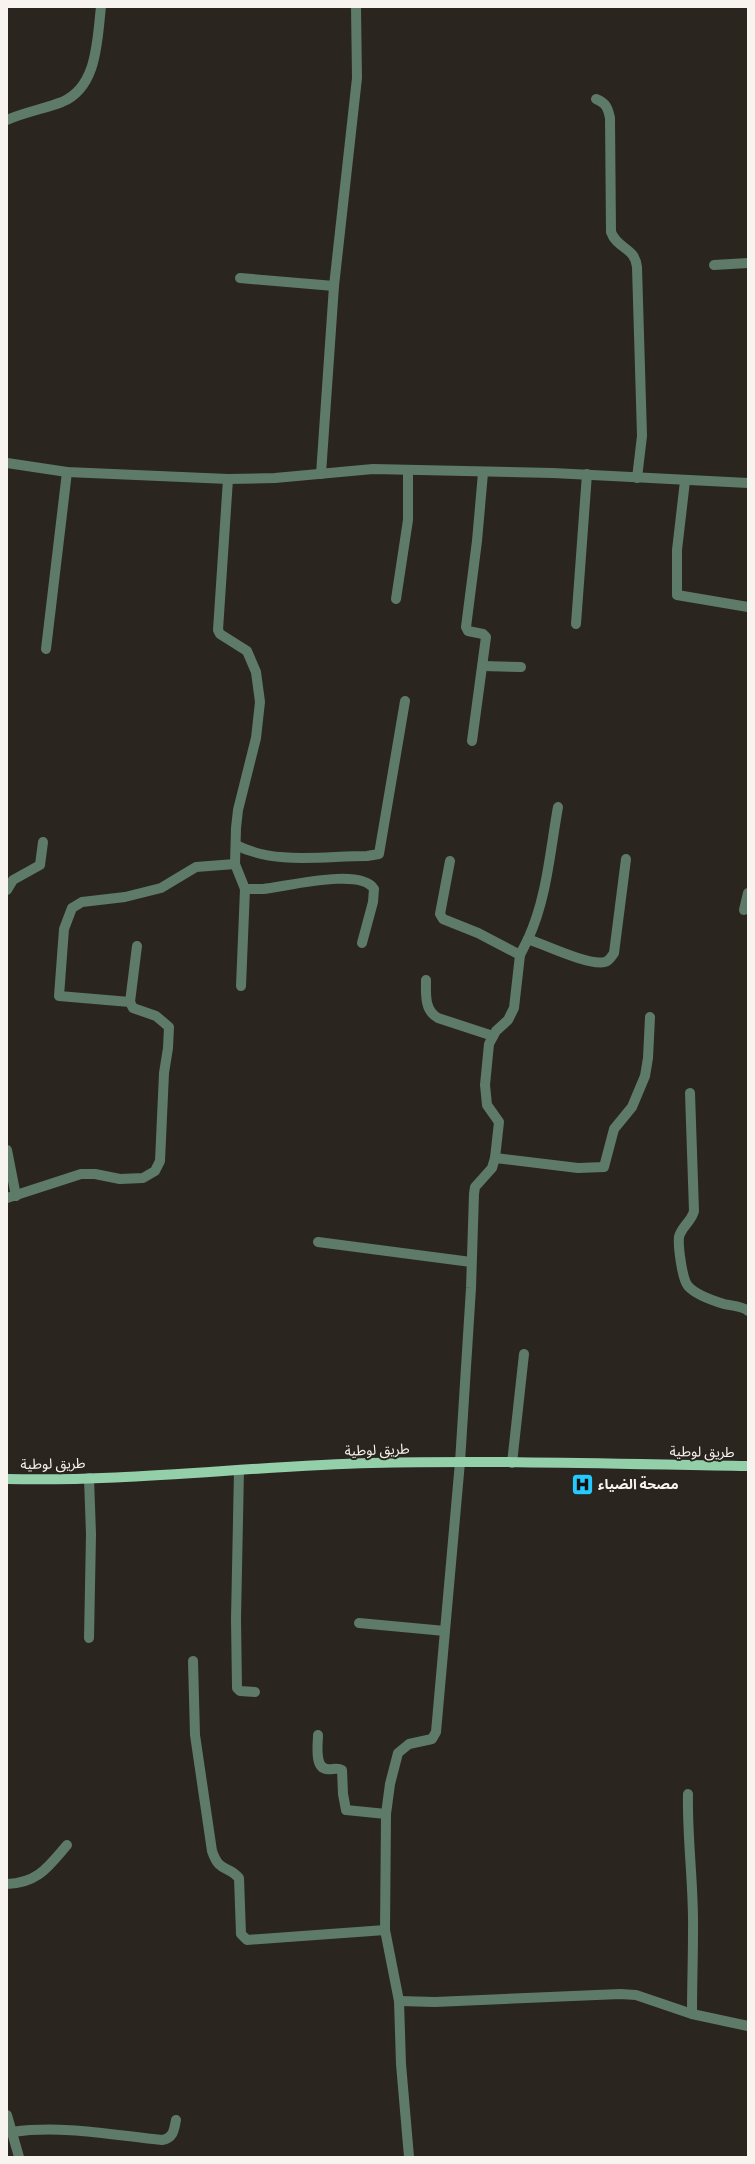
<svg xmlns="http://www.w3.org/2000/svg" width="755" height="2164" viewBox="0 0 755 2164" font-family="'Zilla Slab','Noto Sans Arabic',serif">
<rect width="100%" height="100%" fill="#2a251f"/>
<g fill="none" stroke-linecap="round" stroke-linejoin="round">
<g stroke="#5e7a68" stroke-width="10">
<path d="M596,99C606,103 608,108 610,118L611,232C617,249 635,247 637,267L642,436L637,478"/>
<path d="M7,120C25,112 44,109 62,102C98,87 97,39 101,7"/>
<path d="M714,265L748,263"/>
<path d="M240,278L334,286"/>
<path d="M7,463L67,472L228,479L275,478L373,469L553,473L748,483"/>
<path d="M321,474L334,286L357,78L356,7"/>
<path d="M228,479L218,630L220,634L247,651L256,672L260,702L256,738L238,810L236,828L235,864L245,889L241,986"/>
<path d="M685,481L677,550V595L748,607"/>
<path d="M396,599L408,520V470"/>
<path d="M576,624L587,474"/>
<path d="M46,649L67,472"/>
<path d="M483,666L521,667"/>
<path d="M472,741L486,637L483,634L468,631L466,627L477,541L483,473"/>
<path d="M236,845C275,865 323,856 367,856L379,854L405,701"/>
<path d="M245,889C251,889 257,889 263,889C285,887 361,867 374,889L373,902L362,943"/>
<path d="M7,890L13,880L40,865L43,842"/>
<path d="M744,910L748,893"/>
<path d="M528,939C547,898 550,851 558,807"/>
<path d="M520,955L528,939C545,945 589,966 605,962C609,961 612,956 614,953L626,859"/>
<path d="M426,980C426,994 424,1010 438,1018L493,1036"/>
<path d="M130,1002L59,996L64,929L72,908L82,902L125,897L161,888L196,867L235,864"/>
<path d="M690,1093L694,1211C692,1221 681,1227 679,1237C678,1246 682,1279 688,1286C696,1295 714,1301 724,1304C732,1306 743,1306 748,1311"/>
<path d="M7,1150L16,1196"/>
<path d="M495,1158L578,1168L604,1167L614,1129L632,1107L645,1076L648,1058L650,1017"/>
<path d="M7,1198L81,1174H95L120,1179L143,1178L155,1171L160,1161L164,1073L168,1048L169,1027L156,1016L133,1008L130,1002L137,946"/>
<path d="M318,1242L471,1262"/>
<path d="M512,1463L524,1354"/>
<path d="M239,1470L236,1619L237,1688L240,1691L255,1692"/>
<path d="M89,1478L91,1534L89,1638"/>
<path d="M359,1623L445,1631"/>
<path d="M193,1661L195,1735L212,1851C220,1874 227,1864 239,1878L241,1934L247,1940L385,1930"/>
<path d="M318,1735C318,1744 314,1768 327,1769C332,1770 337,1767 342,1770L343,1794L346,1810L386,1814"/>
<path d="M688,1794C687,1840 694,1886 693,1932C693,1959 692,1986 692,2014"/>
<path d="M7,1884C38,1883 48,1867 67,1845"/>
<path d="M399,2001L435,2002L620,1994L636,1995L692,2014L748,2026"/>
<path d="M7,2115L19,2157"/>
<path d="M12,2132C63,2125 112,2135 162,2140C174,2138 174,2129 176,2120"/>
<path d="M409,2157L401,2064L399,2001L385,1930L386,1814L390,1784L398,1753L409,1744L432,1739L436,1732L460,1462L471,1288L474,1194L475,1187L492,1168L495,1158L499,1122L487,1105L485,1085L489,1044L496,1031L508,1020L514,1008L520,955L478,933L443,919L440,914L450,861"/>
</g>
<path stroke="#93cfa9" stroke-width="10" d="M7,1479C129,1482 250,1466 372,1463C497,1460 623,1464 748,1466"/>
</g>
<defs>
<symbol id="hospital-square" viewBox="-11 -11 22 22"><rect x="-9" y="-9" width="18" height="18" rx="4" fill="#26c9fe" stroke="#2a251f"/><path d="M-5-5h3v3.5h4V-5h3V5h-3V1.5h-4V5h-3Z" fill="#111"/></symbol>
</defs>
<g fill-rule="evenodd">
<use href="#hospital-square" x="570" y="1472" width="25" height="25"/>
</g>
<g text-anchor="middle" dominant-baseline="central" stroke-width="4" stroke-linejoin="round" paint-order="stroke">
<g font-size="14" fill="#f7f4f0" stroke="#2a251f">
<text transform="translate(377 1450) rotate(-2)">طريق لوطية</text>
<text transform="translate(702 1452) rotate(1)">طريق لوطية</text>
<text transform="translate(53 1464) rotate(-1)">طريق لوطية</text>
</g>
<g font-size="14" font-weight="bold" fill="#f7f4f0" stroke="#2a251f" text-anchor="start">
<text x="598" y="1484">مصحة الضياء</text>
</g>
</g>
<rect width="755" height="2164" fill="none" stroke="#f7f4f0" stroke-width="16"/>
</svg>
